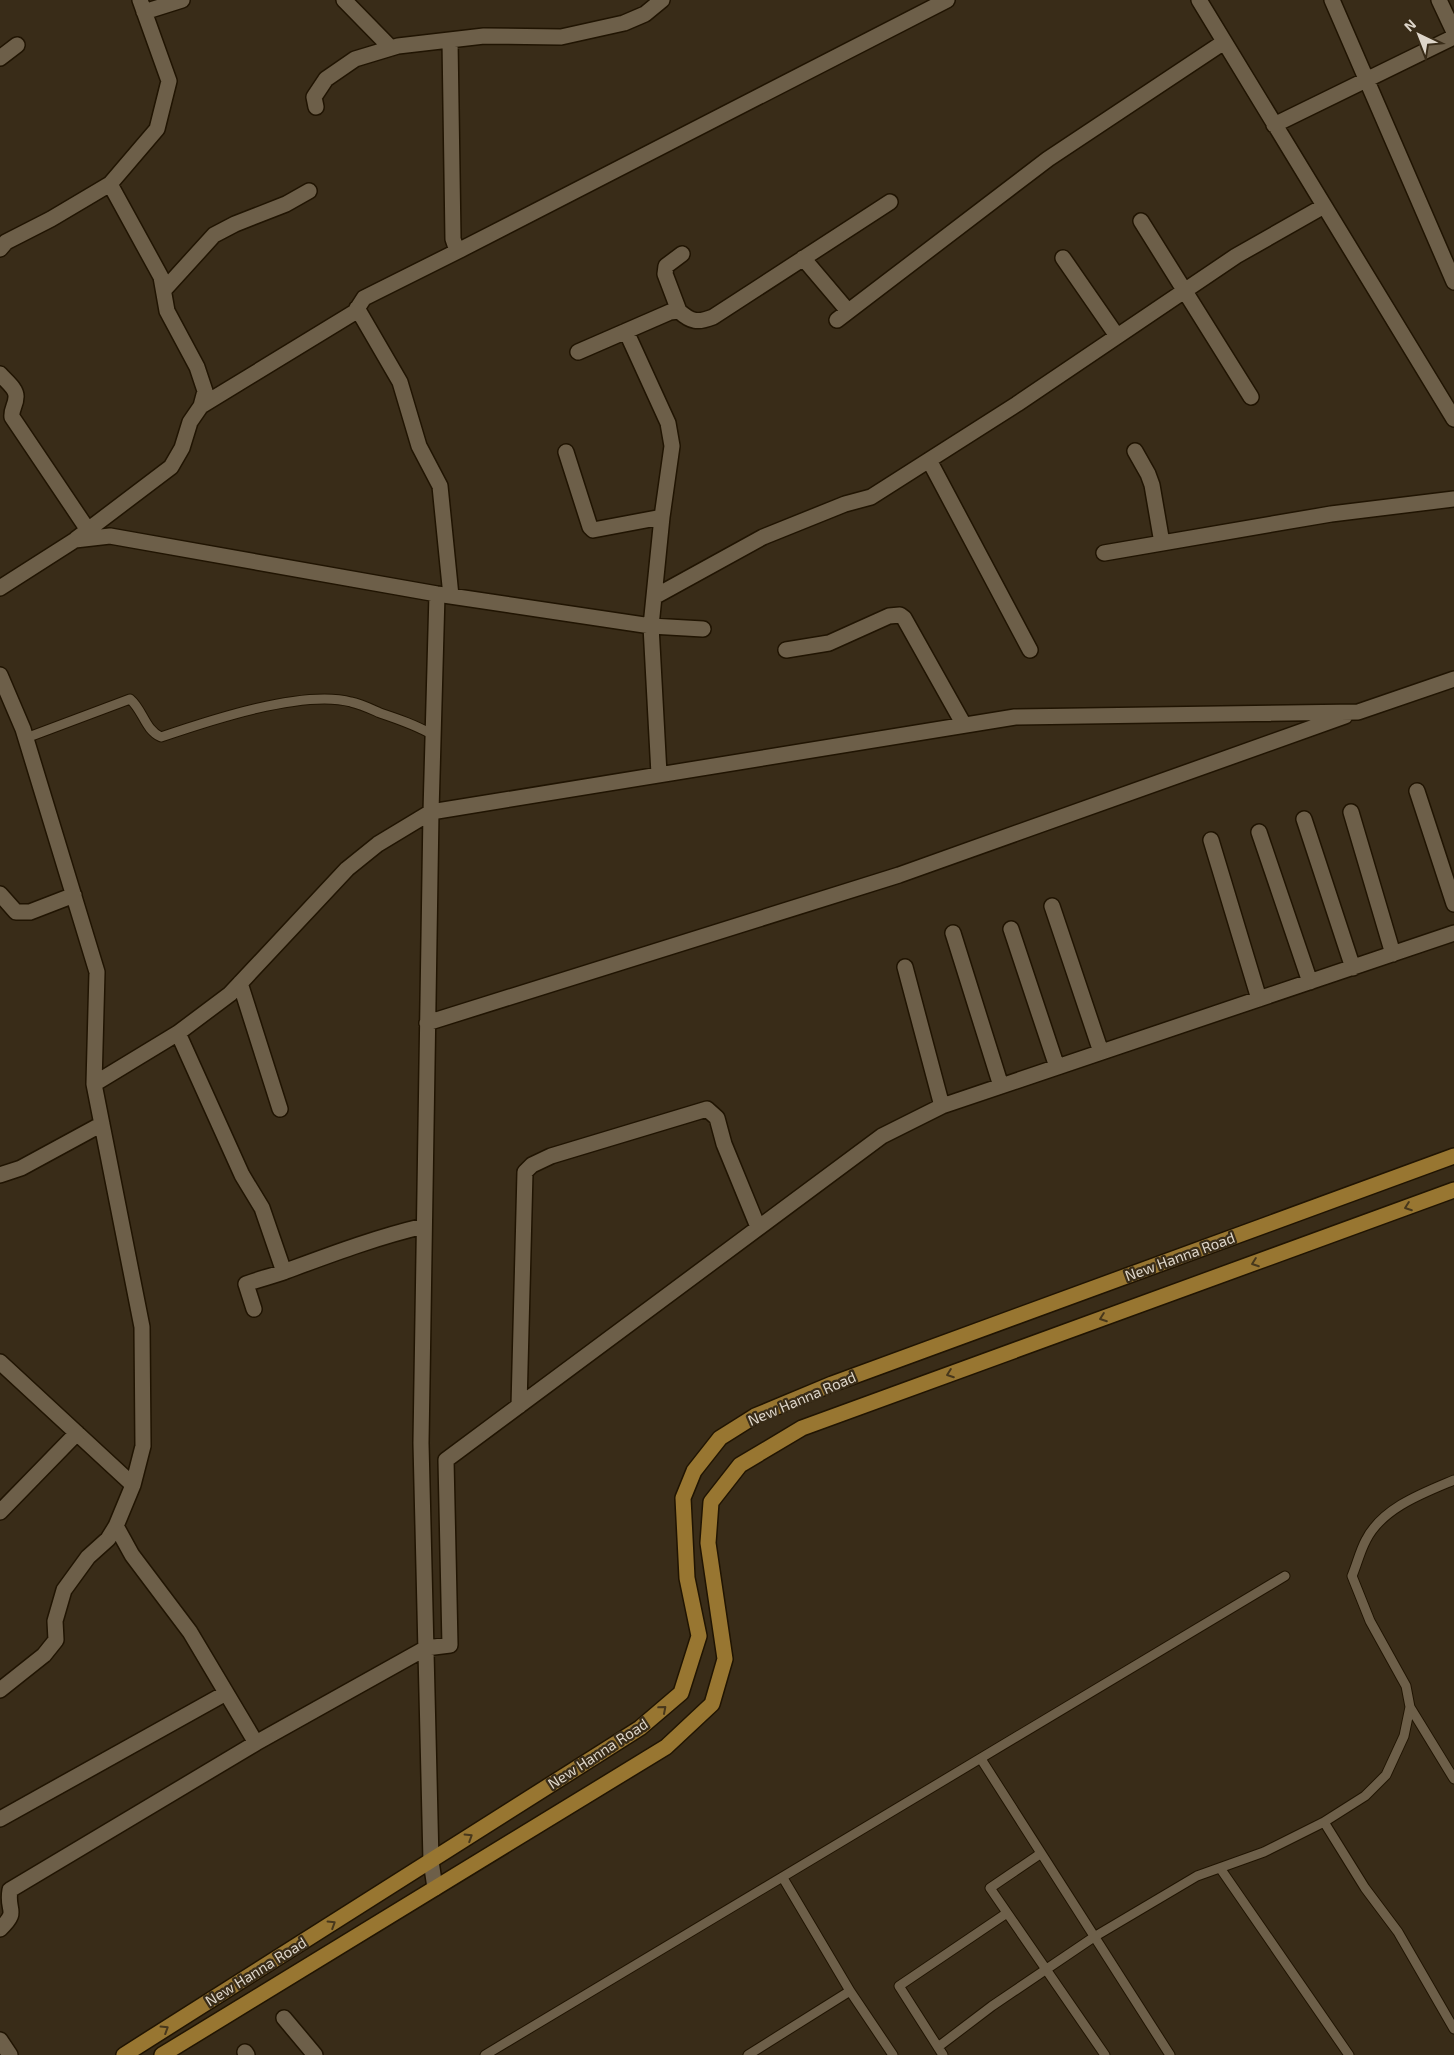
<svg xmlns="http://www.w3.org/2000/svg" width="1454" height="2055" viewBox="0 0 1454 2055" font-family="'Exo 2',sans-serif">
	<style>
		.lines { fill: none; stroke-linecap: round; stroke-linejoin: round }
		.service-casing { stroke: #201402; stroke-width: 11 }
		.minor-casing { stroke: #201402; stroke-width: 18 }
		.tertiary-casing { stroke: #201402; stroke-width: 18 }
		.primary-casing { stroke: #201402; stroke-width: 18 }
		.service { stroke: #6d5f49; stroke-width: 9 }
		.minor { stroke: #6d5f49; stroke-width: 15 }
		.tertiary { stroke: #6d5f49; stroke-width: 15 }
		.primary { stroke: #987631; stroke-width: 15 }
		.oneway { stroke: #47371c }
		.labels { text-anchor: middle; stroke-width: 4.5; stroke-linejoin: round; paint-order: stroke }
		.street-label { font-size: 15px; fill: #ded6ca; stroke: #392c18 }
	</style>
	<rect width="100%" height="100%" fill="#392c18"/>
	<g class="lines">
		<defs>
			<path id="service" d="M26,738l104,-39c13,11 15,31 31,38 47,-16 142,-48 190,-35 10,2 20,7 29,11 18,6 36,12 53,22
				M1410,1707l44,72
				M981,1759l189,296
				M1324,1822l41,66 33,44 56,97
				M1040,1854l-50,34 115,167
				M1220,1868l129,187
				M783,1878l67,113 43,64
				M938,2047l54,-41 102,-69 103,-61 67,-24 60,-30 41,-26 21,-21 18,-39 6,-29 -4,-21 -36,-65 -18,-45c5,-12 8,-25 14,-36 16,-32 57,-47 88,-60
				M485,2055l800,-479
				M748,2055l102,-64
				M943,2055l-44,-69 108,-73"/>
			<path id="minor" d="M344,0l47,48
				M1199,0l255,419
				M1332,0l122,282
				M1439,0l15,32
				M144,12l38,-12
				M450,40l3,199 2,6 5,5 487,-250
				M0,58l17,-13
				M316,107l-2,-10 12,-18 29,-20 43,-13 86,-10 77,1 63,-14 21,-9 17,-14
				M1274,125l180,-88
				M1141,221l110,176
				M0,249l6,-7 45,-23 59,-35 47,-55 12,-48 -29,-81
				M803,258l45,53
				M1063,258l54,78
				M164,290l50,-55 21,-11 51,-20 23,-13
				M357,308l43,74 19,64 21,40 11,110
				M679,311l-14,-37 1,-8 16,-12
				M837,320l211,-161 176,-117
				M626,331l42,92 4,23 -10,71 -11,109 8,148
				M578,352l92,-40 9,-1c12,11 19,12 34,6l177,-115
				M0,374c5,6 17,15 16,23 0,8 -5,12 -4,20l76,113
				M201,406l154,-94 9,-14 96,-48
				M1135,451l13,23 4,11 10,58
				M566,452l24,75 3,3 69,-13
				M929,460l101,190
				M76,539l95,-72 11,-19 8,-26 11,-16 4,-15 -8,-24 -30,-56 -6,-34 -51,-93
				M1104,553l227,-39 123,-15
				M0,588l75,-48 35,-4 327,58 214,32 52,3
				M654,597l109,-60 82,-33 26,-7 146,-93 219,-148 88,-50
				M786,650l43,-7 60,-27 11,-1 4,3 60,107
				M0,675l23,54 74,243 -3,112 48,243 1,119 -10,39 -17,41 -8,13 -20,18 -24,33 -9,31 1,19 -12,15 -44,35
				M1417,791l37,113
				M1351,812l42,142
				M1304,819l49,149
				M1259,832l51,150
				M1211,840l48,159
				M0,894l16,18h14l44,-17
				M1052,906l49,146
				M1011,929l46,138
				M953,933l48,153
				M905,967l37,139
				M240,983l40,126
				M427,1023l472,-148 446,-159
				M178,1033l64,142 20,33 22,64
				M94,1084l84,-51 52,-39 117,-125 31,-25 53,-32 6,-218
				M0,1175l21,-7 81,-44
				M254,1309l-8,-25c13,-5 27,-8 40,-13 46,-17 91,-34 138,-45
				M0,1362l133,123
				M519,1406l6,-234 7,-7 19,-9 156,-47 10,9 7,26 34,83
				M0,1512l77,-79
				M116,1526l16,29 58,77 66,111
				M0,1819l226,-126
				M435,1888l-4,-27 -10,-418 10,-631 584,-95 343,-5 96,-33
				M0,1929c20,-19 6,-17 10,-39l246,-147 170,-95 24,-3 -4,-185 436,-324 60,-30 512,-173
				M284,2018l31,37
				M245,2052l2,3"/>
			<path id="tertiary" d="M0,2040l10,15"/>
			<path id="primary" d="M124,2055l516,-327 41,-35 18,-57 -12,-58 -4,-80 11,-27 26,-33 35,-22 77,-32 622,-228
				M162,2055l504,-308 46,-43 13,-45 -17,-116 3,-41 29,-37 62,-37 652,-238"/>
		</defs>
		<use href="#service" class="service-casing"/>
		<use href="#minor" class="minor-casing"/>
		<use href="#tertiary" class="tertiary-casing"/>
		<use href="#primary" class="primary-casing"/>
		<use href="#service" class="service"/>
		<use href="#minor" class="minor"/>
		<use href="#tertiary" class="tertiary"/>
		<use href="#primary" class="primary"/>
	</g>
	<defs><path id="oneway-chevron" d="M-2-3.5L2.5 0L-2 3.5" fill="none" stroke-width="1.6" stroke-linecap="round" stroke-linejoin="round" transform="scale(1.25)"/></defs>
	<g class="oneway">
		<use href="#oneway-chevron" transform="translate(1408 1207) rotate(160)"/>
		<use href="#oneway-chevron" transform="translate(1255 1263) rotate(160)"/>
		<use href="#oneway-chevron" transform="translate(1103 1318) rotate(160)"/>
		<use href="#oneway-chevron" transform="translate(950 1374) rotate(160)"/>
		<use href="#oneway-chevron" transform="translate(663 1709) rotate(-41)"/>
		<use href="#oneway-chevron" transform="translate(469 1837) rotate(-32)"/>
		<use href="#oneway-chevron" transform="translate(332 1924) rotate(-32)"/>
		<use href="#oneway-chevron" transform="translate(165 2029) rotate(-32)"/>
	</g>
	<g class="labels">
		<g class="street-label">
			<text transform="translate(1180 1257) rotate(-20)" y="5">New Hanna Road</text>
			<text transform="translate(802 1399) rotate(-23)" y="5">New Hanna Road</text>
			<text transform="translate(598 1754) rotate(-33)" y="5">New Hanna Road</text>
			<text transform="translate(256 1972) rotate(-32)" y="5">New Hanna Road</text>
		</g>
	</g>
	<g transform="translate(1419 35) rotate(317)" stroke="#392c18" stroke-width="4" paint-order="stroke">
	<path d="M0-4L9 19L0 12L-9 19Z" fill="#ded6ca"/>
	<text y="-8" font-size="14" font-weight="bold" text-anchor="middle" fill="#ded6ca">N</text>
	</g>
</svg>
